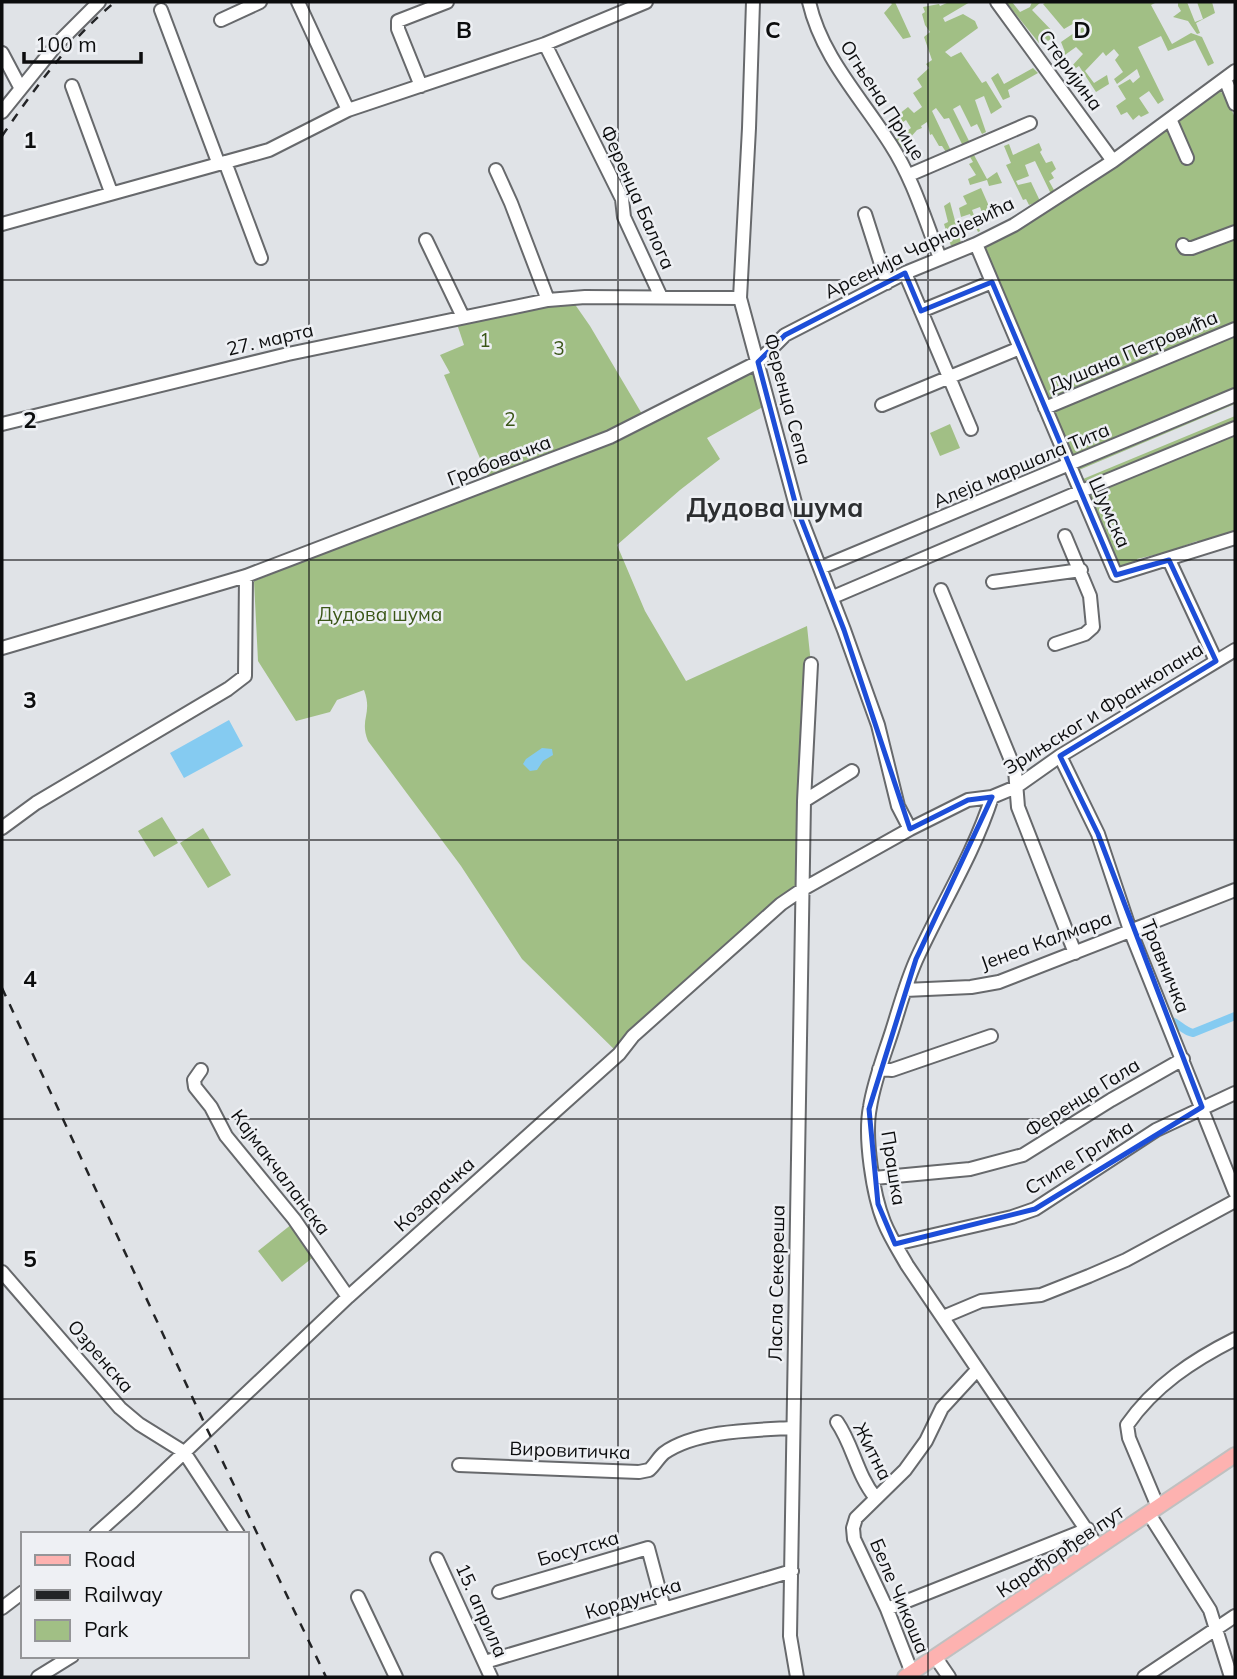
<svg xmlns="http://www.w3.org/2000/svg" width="1237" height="1679" viewBox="0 0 1237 1679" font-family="Mulish,sans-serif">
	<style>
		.green { fill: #a1bf85 }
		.water { fill: #85cbf1 }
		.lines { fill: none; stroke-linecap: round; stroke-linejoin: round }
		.canal { stroke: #85cbf1; stroke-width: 8 }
		.minor-casing { stroke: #67696c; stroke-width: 16 }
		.major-casing { stroke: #c0c0c0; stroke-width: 18 }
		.minor { stroke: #fff; stroke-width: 12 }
		.major { stroke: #fdb2b0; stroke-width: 14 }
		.rail { stroke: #232426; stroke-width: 2.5; stroke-dasharray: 9 9; stroke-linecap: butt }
		.marked { fill: none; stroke: #1d4ed8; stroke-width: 5; stroke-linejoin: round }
		.grid { fill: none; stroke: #0c0d0e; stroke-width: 2; stroke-opacity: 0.55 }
		.labels { text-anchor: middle; stroke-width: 5; stroke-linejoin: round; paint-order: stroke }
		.street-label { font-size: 19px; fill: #0c0d0e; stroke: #eef0f4 }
		.park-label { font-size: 19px; fill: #3a5617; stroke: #eef0f4 }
		.district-label { font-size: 26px; font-weight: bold; fill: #2c2e30; stroke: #eef0f4 }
		.grid-label { font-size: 23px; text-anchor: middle; font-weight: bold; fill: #0c0d0e; stroke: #eef0f4; stroke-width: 5; stroke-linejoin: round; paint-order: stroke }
	</style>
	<rect width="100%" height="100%" fill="#e0e3e7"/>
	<path class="green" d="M890,2h5l16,35 -8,2 -19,-26 8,-9z
		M949,2h21l-27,16 2,4 18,-8 12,7 3,7 -33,24 6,5 10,-5 21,31 4,-2 16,26 -11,7 -7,-18 -9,4 11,32 -4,2 -5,-10 -6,3 -11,-22 -7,4 17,34 -6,5 -15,-30 -5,1 -8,-11 -4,3 20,42 -4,2 -6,-9h-3l-7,-12 -2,1 -3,-13 -6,4 1,2 -5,2 -16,18 -6,-8 16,-12 -5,-8 -7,5 -5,-7 14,-11 6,6 8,-6 -9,-14 9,-6 -5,-8 12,-11 -3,-4 6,-4 -8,-23 6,-5 -5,-7 -3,-11 3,-2 -2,-5 16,-3 1,2z
		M1006,2h6l8,10 10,-5 2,-5h9l-9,8 24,25 -8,6 -3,-3 -6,5z
		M1047,2h110l-6,3 21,39 19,-11 11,4 12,26 -6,3 -13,-26 -27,11 -7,-15 -23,11 26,53 -6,4 -9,-13 -10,7 10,15 -8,4 -2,-2 -6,5 -6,-8 -6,3 -5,-9 10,-7 -8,-13 12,-7 3,4 7,-6 -3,-8 -20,15 -3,-5 9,-7 -8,-12 4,-5 -5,-6 -8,7 -3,-4 -18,19 9,12 13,-8 2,9 -13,8 -17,-26 -6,4 -2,-3 12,-13 -7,-7 -21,15 10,-10 -4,-10 26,-18 -4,-6 -19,11 -21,-25z
		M1178,2h9l8,20 8,-3 -6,-17h15l3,11 -19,10 4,10 -3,1 -9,-13 -15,-4 8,-6 -3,-5z
		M1033,68l5,5 -30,17 2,7 -7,3 -12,-22 7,-5 6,11z
		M1217,89l9,7 9,22v271l-164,73 -92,-217z
		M1039,143l3,7 -2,2 6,11 6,-2 4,8 -5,4 3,5 -5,3 5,9 -3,4 -16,-33 -10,4 4,11 -13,5 2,4 13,-3 9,19 -11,4 -3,-6 -3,1 -17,-35 5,-2 -7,-17 5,-2 4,11z
		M974,155l13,24 10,-7 5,11 -13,3 -2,-6 -17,5 -2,-6 8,-4 -7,-11 4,-2 -3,-5z
		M981,188l14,32 -4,1 -2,-5 -5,2 -4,-11 -8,3 8,21 -2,1 -8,-18 -9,3 -2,-9 8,-4 -4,-8z
		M950,202l11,41 -10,3 -7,-22 4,-2 -4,-16z
		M574,303l16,23 52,88 -37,19 -116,46 -45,-104 6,-2 -10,-18 24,-10 -7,-21 87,-18z
		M756,367l14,36 -63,35 13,21 -40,31 -63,55 28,66 41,70 121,-55 4,38 -8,225 -184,165 -97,-95 -61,-93 -93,-125c-9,-22 5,-27 -4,-51l-27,10 -7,12 -34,9 -38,-60 -4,-80 218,-86z
		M1235,397v7l-156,66 -2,-6z
		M1235,416v9l-149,61 -3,-7z
		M950,424l10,24 -20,8 -10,-23z
		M1235,435v100l-34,12 -4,-6 -30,11 -30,7 -1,7 -19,6 -35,-79 9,1z
		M162,817l16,26 -24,14 -16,-26z
		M203,828l28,47 -23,13 -28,-45z
		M292,1224l24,31 -34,27 -24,-31z"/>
	<path class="water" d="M229,720l14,26 -59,32 -14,-25z
		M542,748l10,1 1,6 -10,6 -6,9 -7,1 -7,-7 3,-5z"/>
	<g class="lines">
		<path class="canal" d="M1166,1019c12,2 16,12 27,14l42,-17"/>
		<defs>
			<path id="minor" d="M298,2l50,108
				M753,2l-4,126 -9,170 56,208 48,124 34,95 20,81 12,23
				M809,2c13,56 52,95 82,143 22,34 34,75 49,113
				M997,2l116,159
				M161,10l57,152
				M221,20l39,-18
				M545,44l77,155 2,18 37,80
				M2,53l18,34
				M1225,79l10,25
				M72,86l39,106
				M421,86l-23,-57v-8l49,-19
				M2,112l55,-68 42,-42
				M1170,119l17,39
				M225,162l36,96
				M496,170l15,33 37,97
				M909,175l121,-52
				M865,214l22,69
				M2,224l267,-74 79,-40 197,-66 101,-42
				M426,240l37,77
				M976,244l140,331 119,-37
				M1183,245l2,3h7l43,-16
				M905,273l66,156
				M921,311l71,-29
				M882,405l138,-57
				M1045,408l190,-79
				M2,424l286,-70 260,-54 37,-3 155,1
				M1169,560l47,101
				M820,568l415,-173
				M993,582l88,-12
				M941,590l74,180 3,37 57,146
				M833,597l246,-105 156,-64
				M1055,644l30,-10 8,-7 -3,-31 -25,-60
				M2,648l244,-72 364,-139 148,-75 27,-27 120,-62 71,-29 38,-19 99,-64 122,-90
				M1060,756l38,78 32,96 105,262
				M992,797c-18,56 -49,105 -74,159 -11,23 -18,50 -26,75 -8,25 -18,50 -22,76 -6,30 3,88 14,115 6,15 15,29 23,43l191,282
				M804,801l48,-30
				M2,828l34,-25 192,-114 17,-13 1,-100
				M905,990l66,-3 28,-5 236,-92
				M879,1069l13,1 99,-34
				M201,1070l-7,10 1,7 16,20 15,29 68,83 54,78
				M874,1178l96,-9 53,-14 88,-55 72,-41
				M895,1244l117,-27 23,-8 121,-79 79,-37
				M2,1272l118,136 19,16 45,28 54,82
				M943,1317l38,-16 60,-6 48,-19 37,-16 109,-59
				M837,1422c16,23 20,53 38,75
				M459,1465l180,7 10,-2c6,-5 9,-12 15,-17 32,-23 91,-23 129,-25
				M1158,1507l-29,-69 -2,-13c27,-39 66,-65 108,-86
				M1149,1514l61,96 21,67
				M96,1534l37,-33 215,-204 271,-243 14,-18 148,-132 22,-15 107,-60 58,-29 24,-3 24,-10 44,-31 175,-106
				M437,1559l54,118
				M499,1592l149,-44 16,60
				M358,1597l38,80
				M2,1608l21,-16
				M887,1609l201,-80
				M936,1658l13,19
				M485,1662l307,-91
				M912,1673l-25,-64 -33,-70 -1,-11 3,-10 49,-48 21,-29 16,-33 35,-38
				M38,1677l34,-21
				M797,1677l-7,-41 14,-835 7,-137
				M1144,1677l91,-61"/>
			<path id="major" d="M905,1677l330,-222"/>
		</defs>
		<use href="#minor" class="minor-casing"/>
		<use href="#major" class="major-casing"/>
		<use href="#minor" class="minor"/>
		<use href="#major" class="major"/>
		<path class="rail" d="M2,136c33,-48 68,-97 113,-134
			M2,988l206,443 118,246"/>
	</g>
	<path class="marked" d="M905,273l16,38 71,-29 124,293 53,-15 47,101 -156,95 38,78 104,273 -167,102 -140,35 -17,-40 -9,-95 47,-150 76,-162 -24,3 -58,29 -66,-199 -48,-124 -38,-144 27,-27z"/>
	<path class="grid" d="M309,2v1675M618,2v1675M928,2v1675M2,280h1233M2,560h1233M2,840h1233M2,1119h1233M2,1399h1233"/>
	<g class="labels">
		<g class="street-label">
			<text transform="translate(1071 70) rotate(54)" y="7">Стеријина</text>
			<text transform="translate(883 100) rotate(57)" y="7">Огњена Прице</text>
			<text transform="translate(638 197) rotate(66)" y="7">Ференца Балога</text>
			<text transform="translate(919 247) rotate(-26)" y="7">Арсенија Чарнојевића</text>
			<text transform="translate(270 339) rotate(-13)" y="7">27. марта</text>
			<text transform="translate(1133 351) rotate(-23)" y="7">Душана Петровића</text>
			<text transform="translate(788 399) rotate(75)" y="7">Ференца Сепа</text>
			<text transform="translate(499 460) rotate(-21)" y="7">Грабовачка</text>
			<text transform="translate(1021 465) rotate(-23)" y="7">Алеја маршала Тита</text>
			<text transform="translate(1110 512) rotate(66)" y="7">Шумска</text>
			<text transform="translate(1103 708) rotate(-32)" y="7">Зрињског и Франкопана</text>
			<text transform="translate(1046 940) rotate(-20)" y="7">Јенеа Калмара</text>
			<text transform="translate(1166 966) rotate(68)" y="7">Травничка</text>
			<text transform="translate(1082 1097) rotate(-32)" y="7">Ференца Гала</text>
			<text transform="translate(1079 1157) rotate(-32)" y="7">Стипе Гргића</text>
			<text transform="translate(894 1168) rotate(81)" y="7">Прашка</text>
			<text transform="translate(281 1172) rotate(53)" y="7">Кајмакчаланска</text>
			<text transform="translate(434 1194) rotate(-42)" y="7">Козарачка</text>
			<text transform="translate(776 1283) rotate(-89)" y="7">Ласла Секереша</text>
			<text transform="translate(101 1356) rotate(49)" y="7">Озренска</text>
			<text transform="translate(570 1450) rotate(2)" y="7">Вировитичка</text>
			<text transform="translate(873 1451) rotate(63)" y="7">Житна</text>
			<text transform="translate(578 1548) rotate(-16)" y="7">Босутска</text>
			<text transform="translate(1060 1551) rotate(-34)" y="7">Карађорђев пут</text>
			<text transform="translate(900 1596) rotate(67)" y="7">Беле Чикоша</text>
			<text transform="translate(633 1598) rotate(-17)" y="7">Кордунска</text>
			<text transform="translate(482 1610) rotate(66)" y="7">15. априла</text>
		</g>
		<g class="park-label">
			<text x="485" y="347">1</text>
			<text x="559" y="355">3</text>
			<text x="510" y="426">2</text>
			<text x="380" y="621">Дудова шума</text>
		</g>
		<g class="district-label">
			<text x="775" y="517">Дудова шума</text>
		</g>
	</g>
	<g class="grid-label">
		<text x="464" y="38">B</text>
		<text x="773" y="38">C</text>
		<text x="1082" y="38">D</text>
		<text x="30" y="148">1</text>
		<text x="30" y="428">2</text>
		<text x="30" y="708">3</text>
		<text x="30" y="987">4</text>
		<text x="30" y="1267">5</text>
	</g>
	<rect width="1237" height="1679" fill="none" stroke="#0c0d0e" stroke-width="7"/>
	<rect x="21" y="1532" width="228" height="126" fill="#eef0f4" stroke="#949598" stroke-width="2"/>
	<rect x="35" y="1555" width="35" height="10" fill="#fdb2b0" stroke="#949598" stroke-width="2"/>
	<text x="84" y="1567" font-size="21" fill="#0c0d0e">Road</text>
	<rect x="35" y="1590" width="35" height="10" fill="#232426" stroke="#949598" stroke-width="2"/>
	<text x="84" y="1602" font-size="21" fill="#0c0d0e">Railway</text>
	<rect x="35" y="1620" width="35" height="21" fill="#a1bf85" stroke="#949598" stroke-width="2"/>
	<text x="84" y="1637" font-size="21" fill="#0c0d0e">Park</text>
	<path d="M24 52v10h117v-10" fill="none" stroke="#0c0d0e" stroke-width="3.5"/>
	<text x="35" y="52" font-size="21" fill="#0c0d0e" stroke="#eef0f4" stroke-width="5" paint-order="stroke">100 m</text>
</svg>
